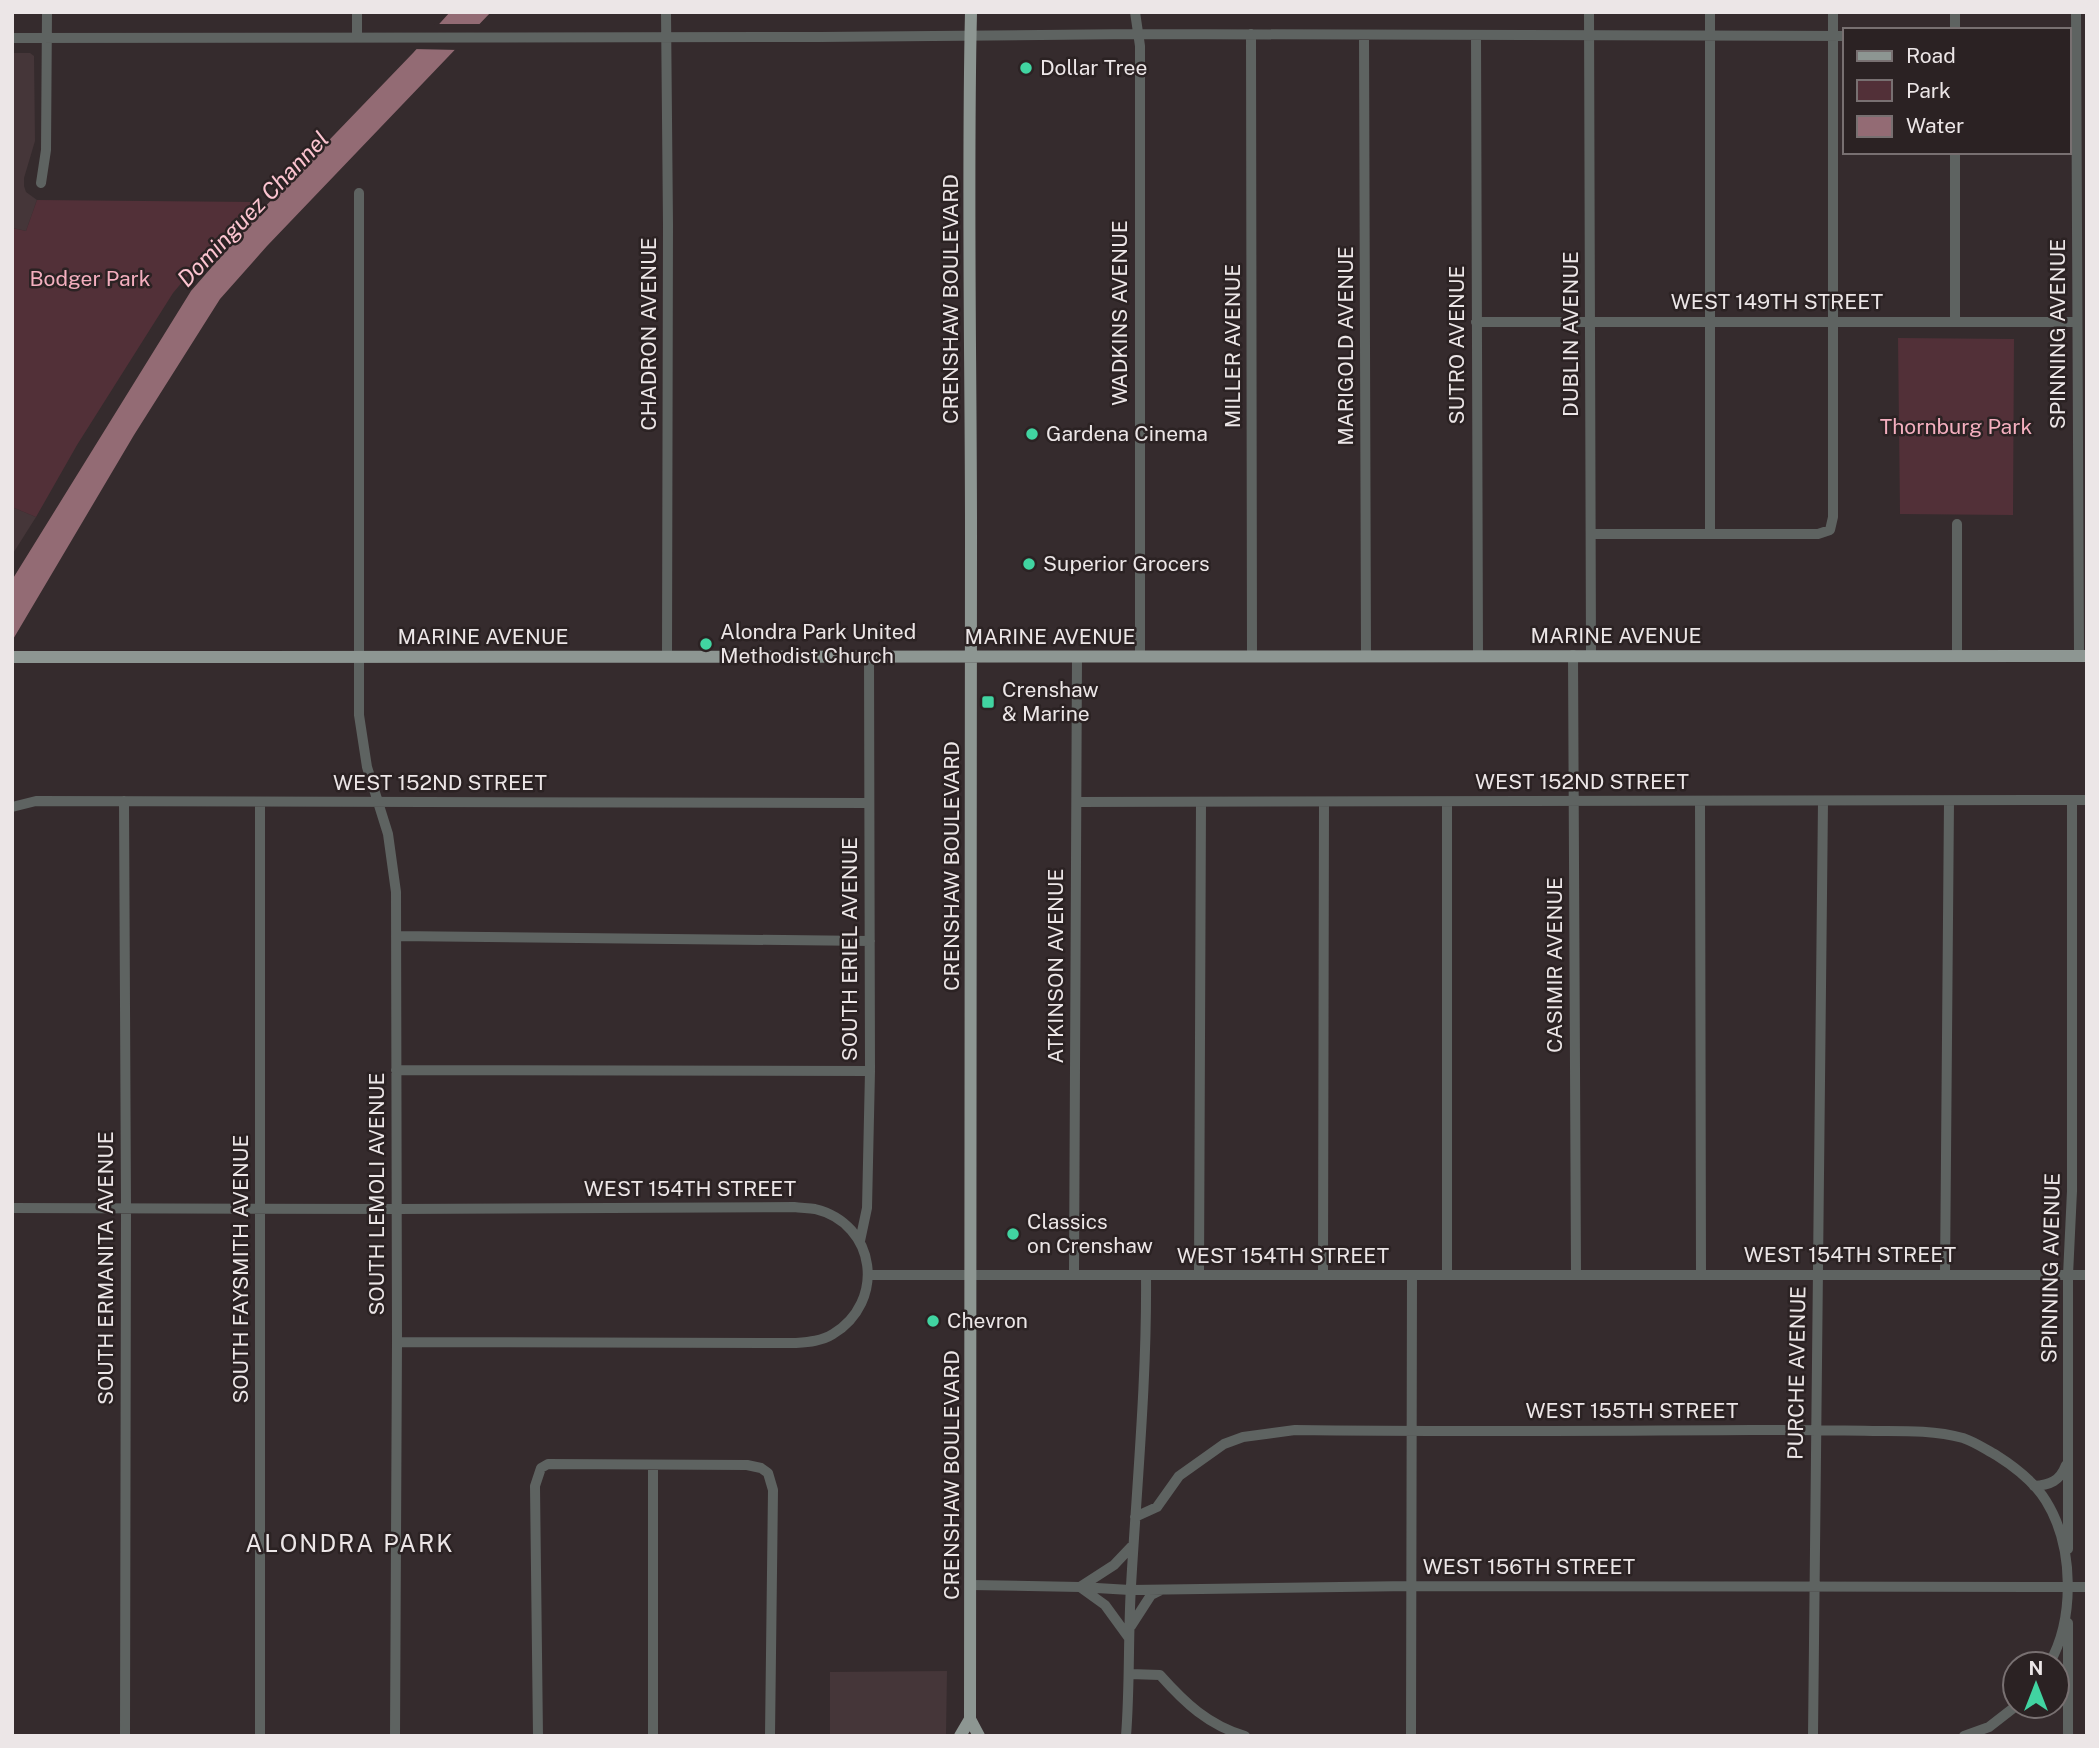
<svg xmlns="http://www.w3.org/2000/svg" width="2099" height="1748" viewBox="0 0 2099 1748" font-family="'Public Sans',sans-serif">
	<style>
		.built { fill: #453639 }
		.green { fill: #523038 }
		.water { fill: #936b74 }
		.pier { fill: #352b2d }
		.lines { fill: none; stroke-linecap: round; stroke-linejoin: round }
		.minor { stroke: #5e6361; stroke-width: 10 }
		.major { stroke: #8d9692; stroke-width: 12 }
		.poi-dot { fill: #41d4a1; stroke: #2b2223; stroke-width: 2.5 }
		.labels { text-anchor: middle; stroke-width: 5; stroke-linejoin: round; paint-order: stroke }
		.poi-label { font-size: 21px; fill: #ece6e7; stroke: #2b2223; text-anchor: start }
		.park-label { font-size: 21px; fill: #f4afbf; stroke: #2b2223 }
		.street-label { font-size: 21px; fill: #ece6e7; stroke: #2b2223 }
		.water-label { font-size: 23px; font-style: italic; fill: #fcc4d0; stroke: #2b2223 }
		.quarter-label { font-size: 24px; letter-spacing: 2px; fill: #ece6e7; stroke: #2b2223 }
	</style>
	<rect width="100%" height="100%" fill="#352b2d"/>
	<path class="built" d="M12,53h18l4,3 1,85 -11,37v8l2,6 11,8 -11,31 -14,-3z
		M12,507l24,10 -24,38z
		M947,1671l-1,65h-116v-64z"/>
	<path class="green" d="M37,200l217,2 -50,54 -31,37 -96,152 -41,72 -24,-10v-279l14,3z
		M1898,338l116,1 -1,176 -113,-1z"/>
	<path class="water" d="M450,12h41l-224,234 -47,53 -86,136 -122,206v-61l179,-289 66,-76 156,-162z"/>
	<path class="pier" d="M435,24h49l-25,26 -46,-1z"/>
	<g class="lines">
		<path class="minor" d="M666,12l2,213 -1,432
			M1135,12l5,34v611
			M1589,12l2,643
			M1710,12v521
			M2076,12l3,643
			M1955,30v-18
			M1251,34l1,623
			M1364,35l2,620
			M1476,35l2,620
			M357,37v-25
			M12,38l808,-1 318,-3 707,2
			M1955,152v170
			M41,183l5,-33 1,-138
			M359,193v522l8,52 21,67 8,58 1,450 -2,394
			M1476,322h601
			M1957,524v131
			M1591,534h227l12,-4 3,-13v-505
			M1573,655l3,620
			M124,801l2,407 -1,528
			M1700,801l1,474
			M1077,802l1010,-2
			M12,807l24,-6 833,2
			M396,936l474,5
			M396,1070l474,1
			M12,1208l385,1 397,-2c7,1 14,1 21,2 62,15 71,93 18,125 -11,7 -24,8 -37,9l-399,-1
			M860,1241l7,-33 3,-137 -1,-414
			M869,1275h1218
			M1074,1275l3,-618
			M1199,1275l2,-473
			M1323,1275l1,-473
			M1447,1275v-473
			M1945,1275l4,-474
			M2034,1486c16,-1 26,-5 32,-21
			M1135,1517l22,-10 22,-31 45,-32 19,-7 52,-7c152,2 304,1 456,0 41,0 82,0 122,1 30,0 61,-1 90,7 12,4 22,11 33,17 19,12 38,26 50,46 28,45 29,118 3,163
			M2068,1549v-274l4,-84v-391
			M971,1585l109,2 50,3 281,-4 676,1
			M1131,1626l20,-31 10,-5
			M1129,1638l-24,-33 -25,-18 34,-22 19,-20
			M1130,1674l30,1c25,28 48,50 85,61
			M260,1736v-934
			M538,1736l-3,-250 6,-18 7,-4 199,1 14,3 7,5 5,17 -3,246
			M653,1736v-271
			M1126,1736c4,-50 2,-100 5,-150 6,-104 16,-207 15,-311
			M1411,1736l1,-461
			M1813,1736l10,-935
			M1964,1736l25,-9 27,-21
			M2068,1736v-113"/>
		<path class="major" d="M971,12c-4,175 0,349 0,523 1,395 2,790 -1,1184l9,17
			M12,657l2075,-1
			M960,1736l10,-17"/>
	</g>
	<g class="poi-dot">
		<circle cx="1026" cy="68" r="7"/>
		<circle cx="1032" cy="434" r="7"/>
		<circle cx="1029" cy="564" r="7"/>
		<circle cx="706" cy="644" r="7"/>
		<rect x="981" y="695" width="14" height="14" rx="3.5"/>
		<circle cx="1013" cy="1234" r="7"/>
		<circle cx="933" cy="1321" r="7"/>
	</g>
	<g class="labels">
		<g class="poi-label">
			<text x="1040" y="75">Dollar Tree</text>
			<text x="1046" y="441">Gardena Cinema</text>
			<text x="1043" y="571">Superior Grocers</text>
			<text x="720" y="639">Alondra Park United<tspan x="720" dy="24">Methodist Church</tspan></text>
			<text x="1002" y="697">Crenshaw<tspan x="1002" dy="24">&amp; Marine</tspan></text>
			<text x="1027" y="1229">Classics<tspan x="1027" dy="24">on Crenshaw</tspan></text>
			<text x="947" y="1328">Chevron</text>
		</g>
		<g class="park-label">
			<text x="90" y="286">Bodger Park</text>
			<text x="1956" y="434">Thornburg Park</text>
		</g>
		<g class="street-label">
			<text transform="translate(951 299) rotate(-90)" y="7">CRENSHAW BOULEVARD</text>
			<text x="1777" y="309">WEST 149TH STREET</text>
			<text transform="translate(1120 313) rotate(-90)" y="7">WADKINS AVENUE</text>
			<text transform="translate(649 334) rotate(-90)" y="7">CHADRON AVENUE</text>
			<text transform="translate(1571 334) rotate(-90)" y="7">DUBLIN AVENUE</text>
			<text transform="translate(2058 334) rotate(-90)" y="7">SPINNING AVENUE</text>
			<text transform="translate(1457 345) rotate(-90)" y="7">SUTRO AVENUE</text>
			<text transform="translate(1233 346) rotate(-90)" y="7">MILLER AVENUE</text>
			<text transform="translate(1346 346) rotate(-90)" y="7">MARIGOLD AVENUE</text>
			<text x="1616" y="643">MARINE AVENUE</text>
			<text x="483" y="644">MARINE AVENUE</text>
			<text x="1050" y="644">MARINE AVENUE</text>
			<text x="1582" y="789">WEST 152ND STREET</text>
			<text x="440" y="790">WEST 152ND STREET</text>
			<text transform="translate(952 866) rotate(-90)" y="7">CRENSHAW BOULEVARD</text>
			<text transform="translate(850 949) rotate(-90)" y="7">SOUTH ERIEL AVENUE</text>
			<text transform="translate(1555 965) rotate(-90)" y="7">CASIMIR AVENUE</text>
			<text transform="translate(1056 966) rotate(-90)" y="7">ATKINSON AVENUE</text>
			<text x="690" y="1196">WEST 154TH STREET</text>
			<text transform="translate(377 1194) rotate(-90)" y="7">SOUTH LEMOLI AVENUE</text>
			<text x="1850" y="1262">WEST 154TH STREET</text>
			<text x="1283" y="1263">WEST 154TH STREET</text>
			<text transform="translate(106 1268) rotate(-90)" y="7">SOUTH ERMANITA AVENUE</text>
			<text transform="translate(2051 1268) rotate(-89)" y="7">SPINNING AVENUE</text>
			<text transform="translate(241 1269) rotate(-90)" y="7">SOUTH FAYSMITH AVENUE</text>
			<text transform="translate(1797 1373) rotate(-89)" y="7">PURCHE AVENUE</text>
			<text x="1632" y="1418">WEST 155TH STREET</text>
			<text transform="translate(952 1475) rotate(-90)" y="7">CRENSHAW BOULEVARD</text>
			<text x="1529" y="1574">WEST 156TH STREET</text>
		</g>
		<g class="water-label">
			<text transform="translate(253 209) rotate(-46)" y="8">Dominguez Channel</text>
		</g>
		<g class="quarter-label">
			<text x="350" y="1552">ALONDRA PARK</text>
		</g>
	</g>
	<rect width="2099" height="1748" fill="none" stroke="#ece6e7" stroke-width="28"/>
	<rect x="1843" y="28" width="228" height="126" fill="#2b2223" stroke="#787071" stroke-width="2"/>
	<rect x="1857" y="51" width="35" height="10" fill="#8d9692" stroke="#787071" stroke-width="2"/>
	<text x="1906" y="63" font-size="21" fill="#ece6e7">Road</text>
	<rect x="1857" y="80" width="35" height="21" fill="#523038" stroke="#787071" stroke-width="2"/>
	<text x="1906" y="98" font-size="21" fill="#ece6e7">Park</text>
	<rect x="1857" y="116" width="35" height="21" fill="#936b74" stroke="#787071" stroke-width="2"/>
	<text x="1906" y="133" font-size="21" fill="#ece6e7">Water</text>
	<g transform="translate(2036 1685)"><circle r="33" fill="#2b2223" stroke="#787071" stroke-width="2"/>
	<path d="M0-5L12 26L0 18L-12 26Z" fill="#41d4a1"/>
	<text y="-10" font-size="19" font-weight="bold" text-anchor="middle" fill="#ece6e7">N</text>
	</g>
</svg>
